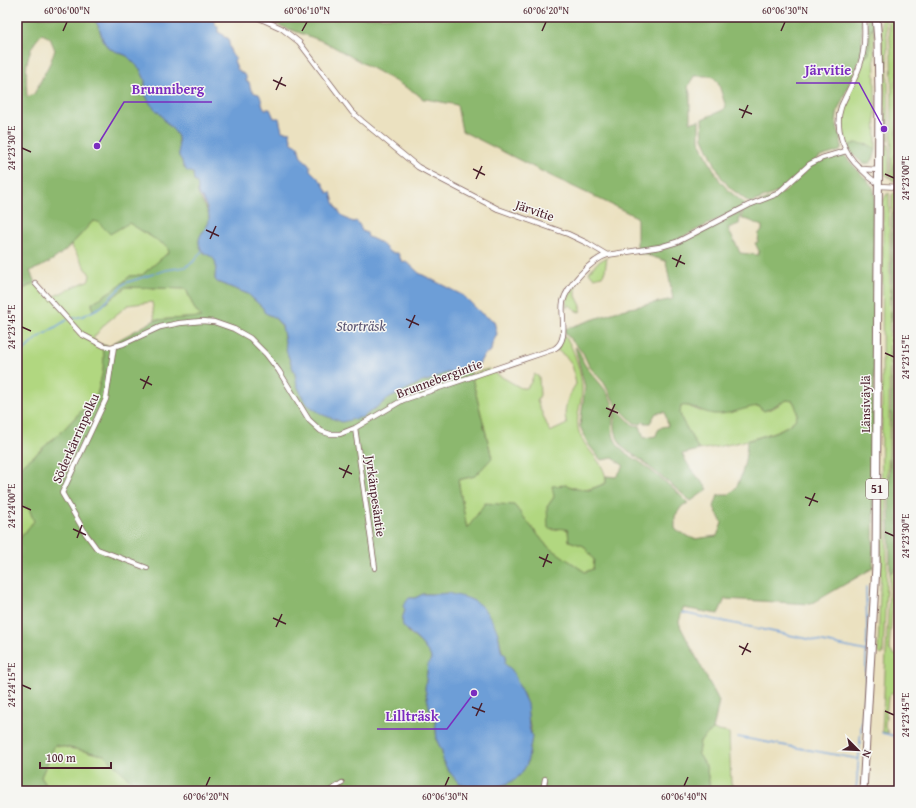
<svg xmlns="http://www.w3.org/2000/svg" width="916" height="808" viewBox="0 0 916 808" font-family="'Gentium Book Plus',serif">
	<style>
		.green { fill: #b1d780; stroke: #7e7b56 }
		.forest { fill: #8cb86e; stroke: #6b6c4c; fill-rule: evenodd }
		.water { fill: #6d9ed7; stroke: #5c5e81 }
		.lines { fill: none; stroke-linecap: round; stroke-linejoin: round }
		.stream { stroke: #6d9ed7; stroke-width: 1.5 }
		.street-casing { stroke: #82635f; stroke-width: 6 }
		.primary-casing { stroke: #82635f; stroke-width: 9 }
		.street { stroke: #fff; stroke-width: 4.5 }
		.primary { stroke: #fff; stroke-width: 7 }
		.ticks { fill: none; stroke: #4a1f2b; stroke-width: 1.5 }
		.labels { text-anchor: middle; stroke-width: 3; stroke-linejoin: round; paint-order: stroke }
		.shield { fill: #f6f6f2; stroke: #7e6067; stroke-width: 1 }
		.shield-label { font-size: 12px; font-weight: bold; fill: #4a1f2b }
		.street-label { font-size: 13px; fill: #4a1f2b; stroke: #f6f6f2 }
		.water-label { font-size: 14px; font-style: italic; fill: #585270; stroke: #f6f6f2 }
		.leader { fill: none; stroke: #7b2cbf; stroke-width: 1.5 }
		.callout-dot { fill: #7b2cbf; stroke: #f6f6f2; stroke-width: 1.5 }
		.callout-label { font-size: 14px; text-anchor: middle; font-weight: bold; fill: #7b2cbf; stroke: #f6f6f2; stroke-width: 3; stroke-linejoin: round; paint-order: stroke }
		.neatline { fill: none; stroke: #4a1f2b; stroke-width: 1.5 }
		.ticks-label { font-size: 10px; text-anchor: middle; fill: #4a1f2b }
	</style>
	<rect width="100%" height="100%" fill="#f6f6f2"/>
	<filter id="ink" filterUnits="userSpaceOnUse"><feTurbulence type="fractalNoise" baseFrequency=".025" numOctaves="2"/><feDisplacementMap in="SourceGraphic" scale="8" xChannelSelector="R" yChannelSelector="G"/><feConvolveMatrix kernelMatrix="1 2 1 2 8 2 1 2 1" color-interpolation-filters="sRGB"/></filter>
	<filter id="wash" filterUnits="userSpaceOnUse"><feTurbulence type="fractalNoise" baseFrequency=".012" numOctaves="4" result="noise"/><feDisplacementMap in="SourceGraphic" scale="16" xChannelSelector="R" yChannelSelector="G"/><feGaussianBlur stdDeviation="0.9" result="paint"/><feColorMatrix in="noise" values="0 0 0 0 0 0 0 0 0 0 0 0 0 0 0 0 0 1.4 0 .05"/><feComposite in="paint" operator="in"/></filter>
	<g filter="url(#wash)">
		<rect width="100%" height="100%" fill="#ebe1c0"/>
		<path class="green" d="M881,17h4l2,21 2,88v14l-1,1 -2,-1z
			M893,17h6v62l-3,2v6l3,1v32l-3,2 1,5v20l2,2v4h-2c-1,10 -4,20 -1,29l-5,-3c0,-53 3,-108 -3,-161z
			M874,28l2,121 -25,-5 -3,3c-3,-10 -7,-21 -6,-32 1,-14 16,-42 22,-57l5,-5 2,-24z
			M885,144l4,1v33l-6,-5v-3z
			M895,192l4,1v15l-7,8v-21z
			M889,193l1,55 -1,205 -2,29v84l-4,88 -2,1 -3,-3v-2l3,-88 2,-360 3,-7z
			M93,221l36,2 34,21 4,2 2,6 -27,23 -12,1 -10,9 -28,18 1,8 8,-4 25,-20 60,2 8,19 8,9 -47,3 -3,-18 -24,3 -22,18 -13,15 7,6 4,11 -1,16 -6,24 -33,34 -29,26 -15,12 -3,-1v-174l18,-9 15,15 39,-18 1,-5 -19,-30z
			M607,257l-2,14 -3,5 -8,2 -5,-6 8,-9z
			M576,284v12l5,10 -1,6 -4,-1 -6,-6 -4,3 1,-8z
			M564,336c9,7 18,40 18,51 1,14 -6,26 -4,40 3,22 29,34 28,56 -17,7 -22,9 -40,2l-12,12 -7,10 6,23 10,-2 5,2 1,11 15,5 10,14 -1,9 -8,3 -39,-27 -32,-40 -47,24 -9,-49 17,-4 17,-19 -21,-83 17,-5 33,19h6l4,-6 3,-8 5,3 1,18 -3,6 13,31 17,-8c-5,-14 1,-28 9,-40 -4,-20 -2,-22 -19,-34z
			M787,400l6,1c2,4 5,9 4,15 -5,18 -79,31 -98,34l-17,-30 -2,-7 1,-7 4,-1 15,6 58,-5 6,5 9,-3z
			M17,502l12,7 5,12 -17,21z
			M896,569l-7,80 3,4 7,4v37l-7,-1 -4,4 -3,28 1,4 3,4 -7,-1 8,-159z
			M713,730l16,3 2,50 6,8h-21l-6,-4 -4,-21 -8,-13 2,-12z
			M54,745l50,10 32,30v6h-86l-9,-14z"/>
		<path class="forest" d="M17,17h76l6,10 2,8 7,13 19,8 13,13 5,11v14l6,11 10,10 4,6 10,11 3,5 1,19 3,5 1,5 4,5 6,2 1,8 3,2c1,3 1,7 1,10 2,7 11,17 11,25 1,10 -11,14 -10,25 3,14 13,10 16,18 2,4 0,13 0,18l2,3 31,12 15,14 1,4 12,7 6,7 5,27 8,21 2,11 6,13 5,7 55,12 25,-18 33,-17 6,-1 19,-8 24,-3 22,88 -17,18 -17,4 9,49 18,-26 29,2 32,40 39,27 8,-3 1,-9 -10,-14 -15,-5 -1,-11c-7,-3 -13,0 -20,-2l-1,-21 7,-10 -2,-11 14,-1 11,4 12,1 17,-7v-7l10,1 8,-11 -11,-8 -12,2 -13,-16 -8,-18 5,-39 -10,-40c6,4 6,12 10,18 8,12 25,26 28,41 2,12 -4,24 3,36 6,12 18,15 28,23 15,12 31,24 44,38l-6,3 -7,10v12l2,3 17,8 23,-3 5,-13 -8,-16 4,-12c3,0 7,0 9,0 15,-4 20,-42 20,-54 12,-4 46,-12 50,-25 1,-5 -2,-11 -4,-15l-6,-1 -23,11 -6,-5c-15,2 -28,9 -44,8 -11,-1 -22,-10 -33,-8l-1,7 2,7 17,30 -17,4 8,14 18,21 -17,12 -50,-41 -19,-13 -5,-10 -2,-9v-21l18,18 7,1 4,12 12,-2c2,-8 4,-9 12,-10l-3,-14 -9,1 -6,10h-5l-1,-2 -3,3 -7,-1 -18,-18 -12,-22 -15,-17 -6,-13 -18,-20v-4l56,-19 52,-11 -7,-38 -29,-9 26,-3 9,-3 69,-35 -2,13 -11,4c3,9 9,16 12,25l18,2 1,-4 -4,-8 3,-1 1,-9 3,-2v-5c-7,-2 -12,-7 -20,-7v-4l1,-5 42,-18 25,-26 14,-7 19,-5 30,33 2,8 -2,27 2,20 -2,326 -62,36 -86,-5 -7,15 -35,-6 -4,14 2,6 38,73 -6,29 -13,11 -2,12 8,13 4,21 6,4h-580v-6l-32,-30 -49,-10 -14,32 9,14h-33v-249l17,-21 -5,-12 -12,-7v-36l3,1 15,-12 29,-26 33,-34 6,-24 1,-16 -4,-11 11,3 2,-4 42,-23 46,-3 -7,-9 -8,-19 -60,-2 -25,20 -8,4 -1,-8 28,-18 10,-9 12,-1 27,-23 -2,-6 -4,-2 -34,-21 -19,11 -12,-12 -5,-1c-19,21 -35,41 -63,50l5,12 -18,9zM42,34l8,4 5,12 -5,13 -16,31 -7,3c-1,-25 -4,-44 15,-63zM448,593l6,3 18,4 12,9 14,25 7,30 19,32 8,40 -5,28 -21,20 -16,5 -32,-7 -11,-13 -4,-9 -1,-9 -5,-10 -2,-23 -5,-8 -5,-21 3,-24 3,-6 -1,-5 -9,-11 -12,-10 -7,-14 7,-21h6l8,-4h15z
			M261,17h601v32l-3,12 -21,49 -2,11 6,25 -2,5 -20,6 -44,36 -26,10 -20,-15 -9,-11 -18,-39 -1,-19 21,-9 3,-3 -8,-25 -6,-6h-18l-6,11 2,6v30l9,-3v20l11,23 10,18 9,10 16,13 -2,3 -77,38 -29,4v-32l-86,-41 -89,-45 -5,-26 -31,-6h-3l-7,-6 -91,-51 -50,-18z
			M867,17h6l1,11 -3,1 -2,25 -5,4 3,-29z
			M855,143l14,2 7,4c-4,26 -20,11 -28,-2z
			M897,153h2v30l-3,-1c-2,-5 -3,-16 0,-21l-1,-6z
			M899,208v357l-3,4 -6,4 -1,-91 2,-43 1,-223z"/>
		<path class="water" d="M93,17h119l4,9h2v6l4,2 2,3 4,1 3,15 5,6 -2,1 3,9 9,7v5l3,1 2,8 4,3 4,1c3,5 2,10 6,15h5l4,9h5l3,13 4,1 3,-1 3,12 6,3 3,11 7,6 2,3v4l12,12 6,11 3,-1c3,13 9,27 23,30l2,-1 3,3 3,7 5,2 1,4c5,2 13,5 16,9 6,6 4,7 14,7l4,9 4,-1 13,12 45,23 18,18 12,7 3,13 -5,10 -1,7 -7,4 -5,9 -9,6 -24,3 -19,8 -6,1 -33,17 -25,18 -21,5 -19,-7 -15,-10 -5,-7 -6,-13 -2,-11 -8,-21 -5,-27 -6,-7 -12,-7 -1,-4 -15,-14 -31,-12 -2,-3c0,-5 2,-14 0,-18 -4,-8 -13,-4 -16,-18 -1,-11 11,-15 10,-25 0,-6 -4,-15 -7,-20 -2,-2 -3,-3 -4,-5 0,-3 0,-6 -1,-10l-3,-2 -1,-8 -6,-2 -4,-5 -1,-5 -3,-5 -1,-19 -3,-5 -10,-11 -4,-6 -10,-10 -6,-11v-14l-5,-11 -13,-13 -19,-8 -5,-8 -4,-13z
			M448,593c8,3 17,3 24,7 12,5 23,23 26,34 2,6 2,13 4,19l4,2 -1,9 7,6 15,34 2,23 3,10 -5,27 -5,9 -7,7 -9,4 -16,5 -12,1 -10,-3 -10,-5 -11,-13 -4,-9 -1,-9 -5,-10 -2,-23 -5,-8 -5,-21 3,-25 3,-5 -1,-4 -9,-12 -18,-17 -1,-7 3,-9 -2,-4 6,-8h6l8,-4h15z"/>
		<g class="lines">
			<path class="stream" d="M71,319l12,-3 18,-9 24,-24 41,-13 19,-3 8,-5 9,-11
				M17,357l19,-18 31,-19
				M683,613l183,38
				M882,733l17,4
				M738,737l121,22
				M751,790l3,1
				M856,791l5,-62 4,-35 2,-62 -1,-45"/>
		</g>
	</g>
	<g filter="url(#ink)">
		<g class="lines">
			<defs>
				<path id="street" d="M257,17l24,11 18,14 53,70 10,9 56,46 11,6 69,36 70,25 19,9 20,12
					M864,17c1,15 1,34 -4,48 -5,15 -13,28 -19,42 -7,21 3,47 19,61 7,6 10,12 19,15
					M862,169l17,1
					M879,186l20,1
					M35,283l46,51 23,12 7,1 12,-3 37,-17 20,-4 22,-2 12,1 20,7 16,9 16,16 13,17 30,49 12,11 9,3h10l15,-6 48,-28 151,-51c16,-9 6,-33 9,-47 3,-15 29,-43 44,-47l53,-8 17,-5 72,-37 28,-11 33,-30 12,-6 24,-7
					M114,346l-8,53 -44,94 24,41 11,15 50,19
					M355,428l20,140
					M330,791l12,-8
					M543,791l2,-12"/>
				<path id="primary" d="M863,791l13,-225 3,-472 -1,-53 -2,-24"/>
			</defs>
			<use href="#street" class="street-casing"/>
			<use href="#primary" class="primary-casing"/>
			<use href="#street" class="street"/>
			<use href="#primary" class="primary"/>
		</g>
	</g>
	<path class="ticks" d="M63,31l4,-9M302,31l5,-9M542,31l4,-9M781,31l4,-9M273,80l13,6M276,90l6,-13M739,109l13,5M742,118l6,-13M22,148l9,4M473,169l12,6M885,174l9,4M476,179l6,-13M206,230l13,6M210,239l6,-13M672,258l13,6M676,267l5,-12M406,319l13,6M22,327l9,4M409,328l6,-13M885,353l9,4M140,379l12,6M143,389l6,-13M606,408l12,5M609,417l6,-13M339,468l13,6M343,478l6,-13M805,497l13,5M22,506l9,4M809,506l6,-13M73,529l13,6M885,532l9,4M77,538l5,-13M539,557l13,6M543,567l5,-13M273,618l13,6M276,627l6,-13M739,646l12,6M742,655l6,-12M22,685l9,4M472,707l13,5M885,711l9,4M476,716l6,-13M206,786l4,-9M445,786l4,-9M684,786l4,-9"/>
	<g class="labels">
		<rect class="shield" x="866" y="479" width="22" height="20" rx="3"/>
		<g class="shield-label">
			<text x="877" y="493">51</text>
		</g>
		<g class="street-label">
			<text transform="translate(535 210) rotate(19)" y="5">Järvitie</text>
			<text transform="translate(439 378) rotate(-20)" y="5">Brunnebergintie</text>
			<text transform="translate(865 404) rotate(-90)" y="5">Länsiväylä</text>
			<text transform="translate(75 438) rotate(-66)" y="5">Söderkärrinpolku</text>
			<text transform="translate(376 496) rotate(82)" y="5">Jyrkänpesäntie</text>
		</g>
		<g class="water-label">
			<text x="361" y="331">Storträsk</text>
		</g>
	</g>
	<path class="leader" d="M884 129L859 83H796M97 146L124 102H212M474 693L447 729H377"/>
	<g class="callout-dot">
		<circle cx="884" cy="129" r="4"/>
		<circle cx="97" cy="146" r="4"/>
		<circle cx="474" cy="693" r="4"/>
	</g>
	<g class="callout-label">
		<text x="828" y="75">Järvitie</text>
		<text x="168" y="94">Brunniberg</text>
		<text x="412" y="721">Lillträsk</text>
	</g>
	<rect width="916" height="808" fill="none" stroke="#f6f6f2" stroke-width="44"/>
	<g transform="translate(858 750) rotate(114)" stroke="#f6f6f2" stroke-width="3" paint-order="stroke">
	<path d="M0-3L7 15L0 10L-7 15Z" fill="#4a1f2b"/>
	<text y="-6" font-size="11" font-weight="bold" text-anchor="middle" fill="#4a1f2b">N</text>
	</g>
	<path d="M40 762v6h71v-6" fill="none" stroke="#4a1f2b" stroke-width="2"/>
	<text x="46" y="762" font-size="12" fill="#4a1f2b" stroke="#f6f6f2" stroke-width="3" paint-order="stroke">100 m</text>
	<rect x="22" y="22" width="872" height="764" class="neatline"/>
	<g class="ticks-label">
		<text x="67" y="14">60°06'00"N</text>
		<text x="307" y="14">60°06'10"N</text>
		<text x="546" y="14">60°06'20"N</text>
		<text x="785" y="14">60°06'30"N</text>
		<text transform="translate(11 148) rotate(-90)" y="4">24°23'30"E</text>
		<text transform="translate(905 178) rotate(-90)" y="4">24°23'00"E</text>
		<text transform="translate(11 327) rotate(-90)" y="4">24°23'45"E</text>
		<text transform="translate(905 357) rotate(-90)" y="4">24°23'15"E</text>
		<text transform="translate(11 506) rotate(-90)" y="4">24°24'00"E</text>
		<text transform="translate(905 536) rotate(-90)" y="4">24°23'30"E</text>
		<text transform="translate(11 685) rotate(-90)" y="4">24°24'15"E</text>
		<text transform="translate(905 715) rotate(-90)" y="4">24°23'45"E</text>
		<text x="206" y="800">60°06'20"N</text>
		<text x="445" y="800">60°06'30"N</text>
		<text x="684" y="800">60°06'40"N</text>
	</g>
</svg>
